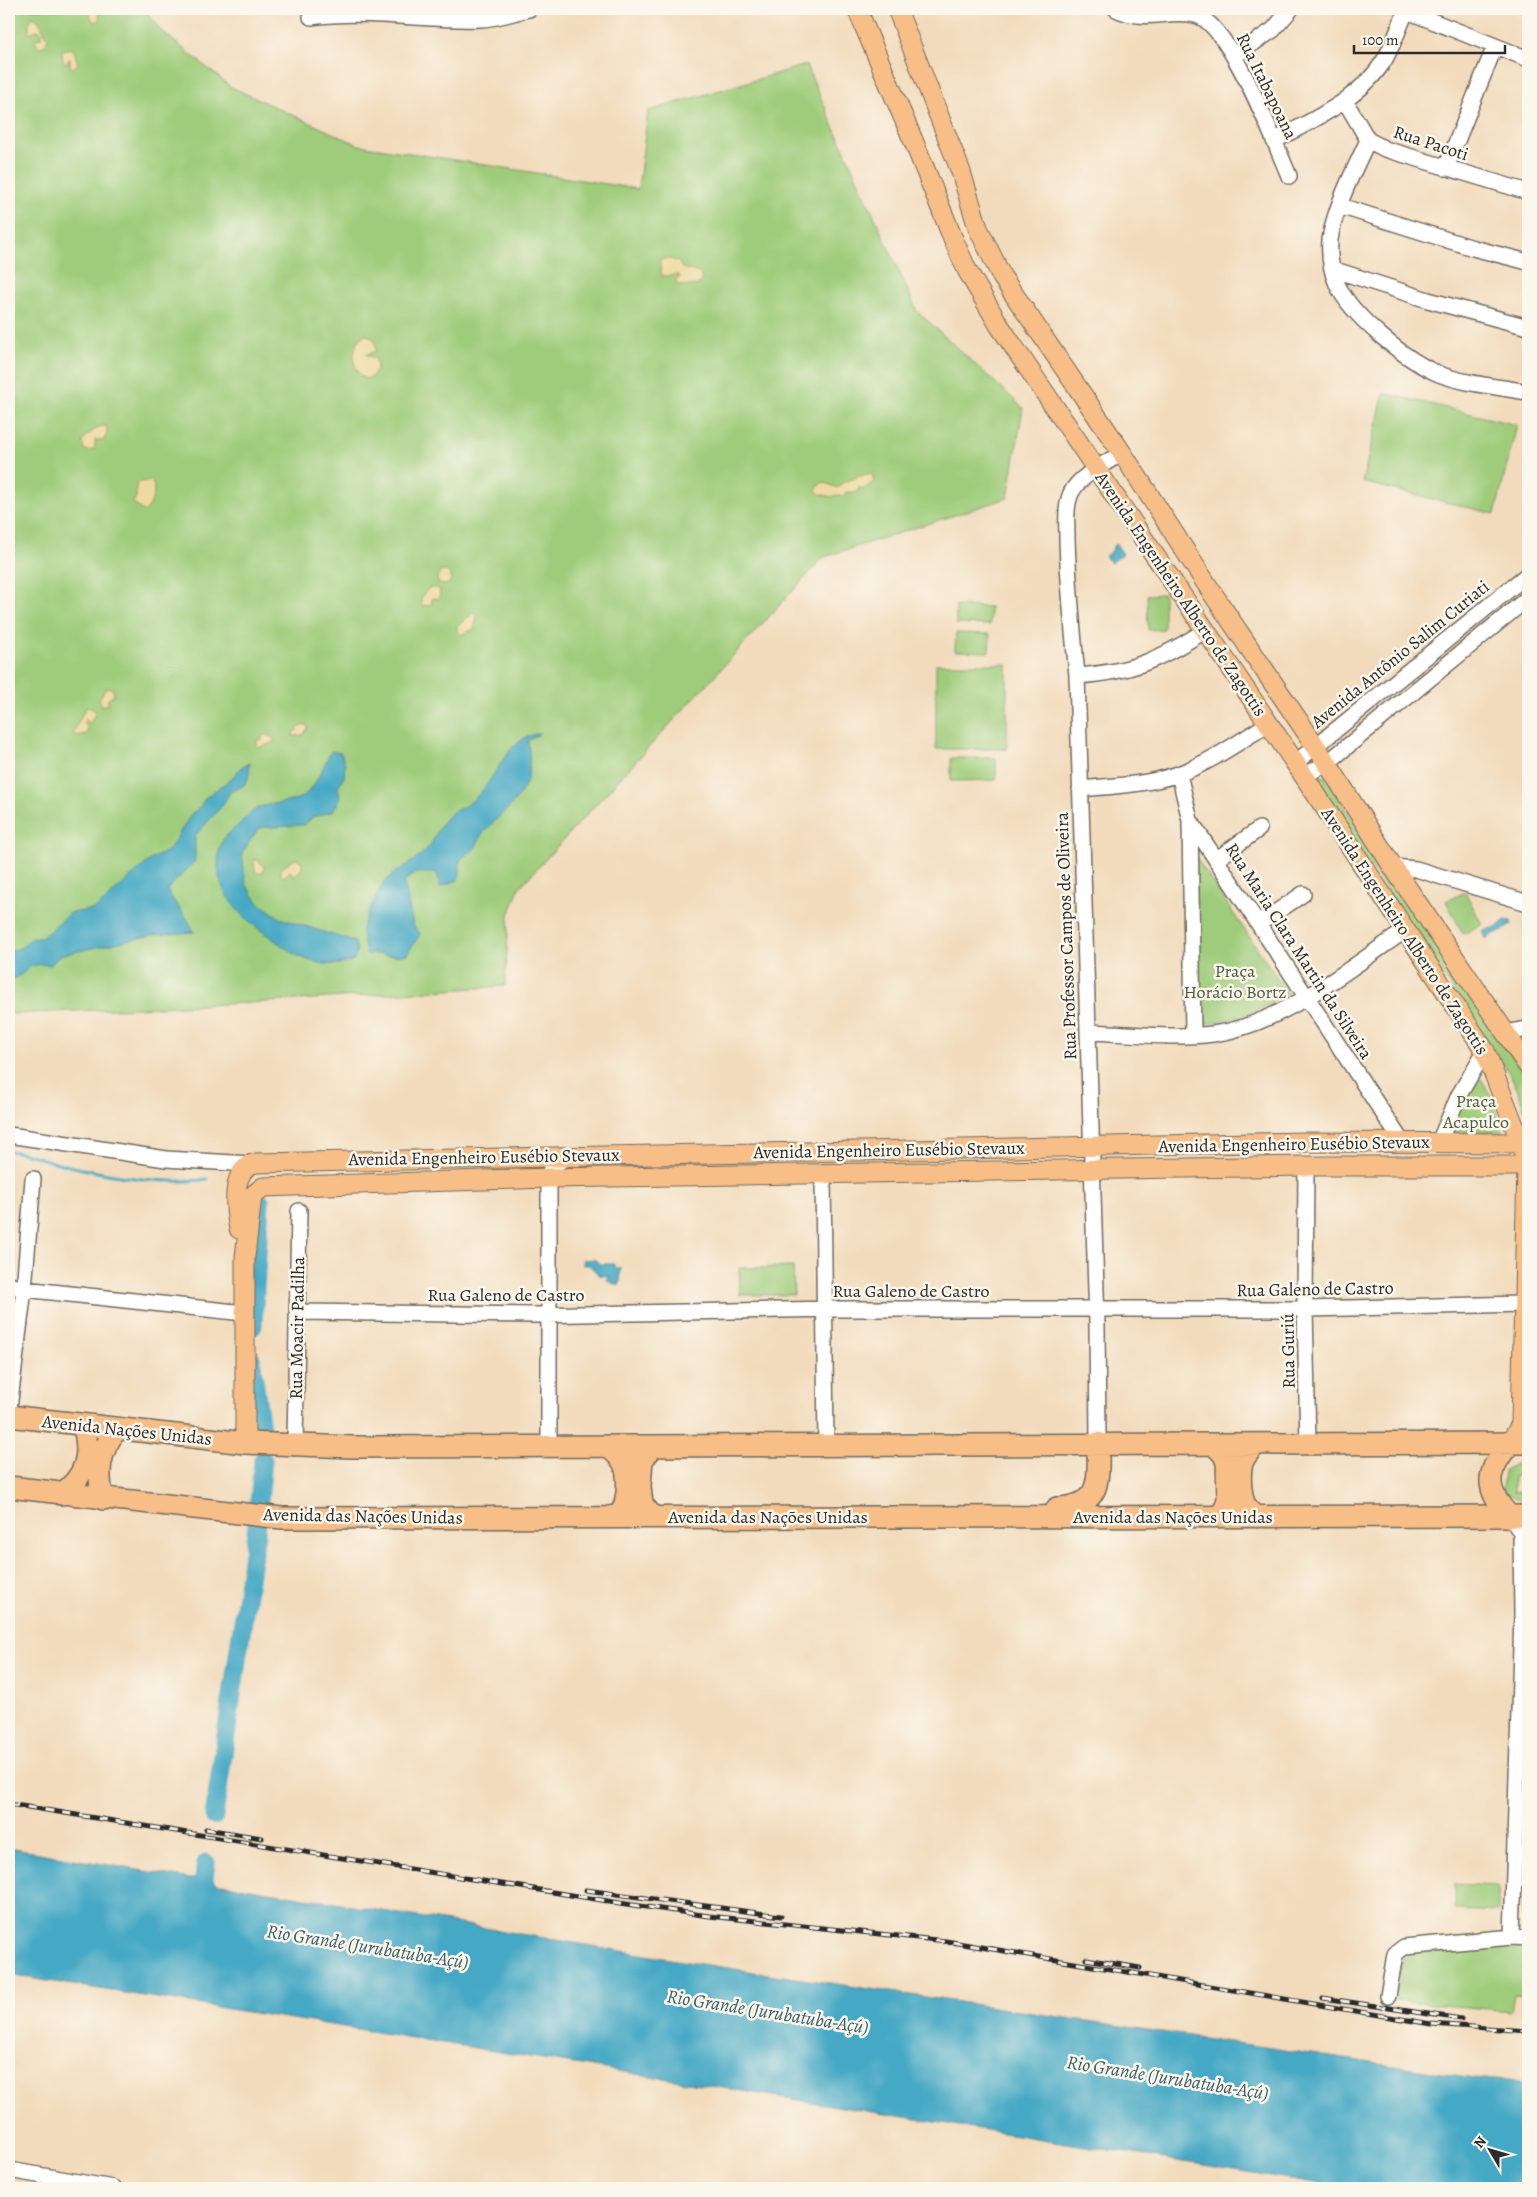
<svg xmlns="http://www.w3.org/2000/svg" width="1537" height="2197" viewBox="0 0 1537 2197" font-family="Alegreya,serif">
	<style>
		.green { fill: #9fcc7a; stroke: #657c52 }
		.sand { fill: #eeda9e; stroke: #8c8264 }
		.water { fill: #44a8c4; stroke: #386a78 }
		.lines { fill: none; stroke-linecap: round; stroke-linejoin: round }
		.stream { stroke: #44a8c4; stroke-width: 3 }
		.river { stroke: #44a8c4; stroke-width: 19 }
		.minor-casing { stroke: #71695e; stroke-width: 18 }
		.major-casing { stroke: #71695e; stroke-width: 21 }
		.highway-casing { stroke: #71695e; stroke-width: 24 }
		.minor { stroke: #fff; stroke-width: 15 }
		.major { stroke: #f7be87; stroke-width: 19 }
		.highway { stroke: #f7be87; stroke-width: 21 }
		.rail-casing { stroke: #2b2b2b; stroke-width: 5 }
		.rail { stroke: #fbf7ec; stroke-width: 3; stroke-dasharray: 9; stroke-linecap: butt }
		.labels { text-anchor: middle; stroke-width: 5; stroke-linejoin: round; paint-order: stroke }
		.street-label { font-size: 18px; fill: #2b2b2b; stroke: #fbf7ec }
		.park-label { font-size: 18px; fill: #4e5b43; stroke: #fbf7ec }
		.water-label { font-size: 19px; font-style: italic; fill: #355d68; stroke: #fbf7ec }
	</style>
	<rect width="100%" height="100%" fill="#fbf7ec"/>
	<filter id="ink" filterUnits="userSpaceOnUse"><feTurbulence type="fractalNoise" baseFrequency=".02" numOctaves="2"/><feDisplacementMap in="SourceGraphic" scale="10" xChannelSelector="R" yChannelSelector="G"/><feConvolveMatrix kernelMatrix="1 2 1 2 8 2 1 2 1" color-interpolation-filters="sRGB"/></filter>
	<filter id="wash" filterUnits="userSpaceOnUse"><feTurbulence type="fractalNoise" baseFrequency=".0096" numOctaves="4" result="noise"/><feDisplacementMap in="SourceGraphic" scale="20" xChannelSelector="R" yChannelSelector="G"/><feGaussianBlur stdDeviation="1.12" result="paint"/><feColorMatrix in="noise" values="0 0 0 0 0 0 0 0 0 0 0 0 0 0 0 0 0 1.4 0 .05"/><feComposite in="paint" operator="in"/></filter>
	<g filter="url(#wash)">
		<rect width="100%" height="100%" fill="#f2dbbc"/>
		<path class="green" d="M9,9h136l14,20 72,58 128,58 279,44 10,-78 158,-46 111,246 106,97 -15,90 -184,59 -305,331 -10,27 -4,71 -237,16 -259,12z
			M1384,393l133,32 -22,89 -133,-32z
			M1164,594v35l-16,1 -1,-35z
			M956,606l34,1v18l-34,-1z
			M956,633l34,1 -1,18 -34,-1z
			M936,664h71v85h-71z
			M951,758h45v22l-45,1z
			M1320,776l5,1 203,303v41l-10,-31 -9,-17 -193,-288v-7z
			M1194,855l94,139c-31,18 -52,27 -88,30z
			M1465,892l17,32 -19,10 -17,-33z
			M1477,1072l13,22 13,38h-58z
			M793,1267l1,28h-54l-1,-27z
			M1524,1459h4v16l-14,1v16h14v8h-7l-19,-9 2,-21z
			M1526,1804l2,7v39l-4,2z
			M1524,1883l4,12v22h-6z
			M1455,1884l43,2v26l-43,-2z
			M1504,1943l24,1v51l-14,-1 -3,17 -115,-10 7,-46z"/>
		<path class="sand" d="M88,9h9l3,10 -4,3 -4,-2z
			M32,17l6,3 10,18 -3,8 -7,1 -3,-8 6,-1 1,-5 -5,-3 -8,3v-10z
			M70,48l4,2 4,14 -5,4 -3,-2v-8l-3,5 -4,-1 -1,-11z
			M666,258l13,4 3,6 18,5 2,8c-5,7 -16,5 -24,4l-3,-4 5,-4 -1,-2 -17,1 -3,-15z
			M365,334l10,6 1,11 -10,4 9,3c4,8 1,19 -9,21 -17,-7 -15,-37 -1,-45z
			M101,426h6v8l-3,6h-9v9l-6,2 -5,-2 -2,-7 4,-6z
			M866,474h6l2,8 -10,7 -5,-2 -2,5h-11l-3,4 -7,-1 -4,2 -12,-3 -4,-3 2,-5 5,-4 15,6 4,-5z
			M150,481l3,2c3,10 -1,22 -9,29l-11,-9 3,-6v-11l3,-4z
			M437 578a7 7 0 1 1 14 0a7 7 0 1 1-14 0Z
			M434,587l6,3 -1,9 -7,-1 -1,7 -9,1 -1,-8 7,-9z
			M473,613l4,4 -3,12 -13,6 -4,-5v-4z
			M106,688h6l2,7 -6,4v5l-6,2 -3,-7z
			M88,707l8,4 -6,13 -4,-5 -2,4 4,5 -2,6 -12,2v-5l11,-22z
			M303,725h4l1,3 -5,7 -10,1v-3z
			M265,735l9,3v4l-13,5 -4,-1v-7l5,1v-4z
			M297,859l5,3v6l-5,6 -4,1 -3,-4 -5,5h-4l-1,-6 10,-9z
			M253,860h5l6,7 -1,6h-7z"/>
		<path class="water" d="M1116,544l7,10 -12,9 -6,-7 8,-6 -1,-3z
			M540,733l-12,8c7,51 -12,58 -43,90 -5,4 -6,11 -10,17 -4,4 -11,8 -15,12v13l-2,7 -18,7 -3,-14h-21l-12,8 9,44 7,9 -13,20c-14,4 -26,-1 -41,0 -1,-7 -4,-16 -4,-23 0,-7 14,-34 18,-42 10,-18 32,-24 46,-39 9,-9 11,-23 20,-32 8,-9 18,-10 26,-17 25,-20 32,-63 68,-68z
			M331,751l10,2 4,11 -1,14 -6,8 2,13 -7,12 -20,6 -9,8 -45,3 -17,25 4,31 12,18 22,16 75,24 2,10 -3,8c-22,10 -49,2 -67,-11 -29,-21 -69,-44 -69,-84 1,-21 2,-25 18,-38 7,-6 13,-14 20,-18 15,-8 37,-4 50,-15 11,-10 18,-29 25,-43z
			M250,763l-2,16 -5,7 -13,6 -8,14 -27,30v25l-28,29c8,14 21,27 27,42l-41,3 -93,20 -9,10c-28,-3 -19,8 -42,15l1,-29 12,-4 9,-9h10l29,-25 25,-4 56,-50 18,-9 23,-37 7,-5 6,-10 27,-20 9,-11z
			M1505,920l6,1 1,4 -27,14 -3,-8 15,-4z
			M594,1259l6,5h14l1,4h6l-1,16h-6l-7,-4 1,-4 -9,-1 -10,-10h-6l-1,-5z
			M9,1848l182,31 6,-1 4,-7 3,-1 5,3 6,10 479,80 780,115 54,5v105h-182l-983,-158 -354,-55z"/>
		<g class="lines">
			<path class="stream" d="M9,1151c19,1 34,9 52,13 45,11 102,22 146,15
				M11,1985l4,-12"/>
			<path class="river" d="M253,1326l7,-124
				M251,1358l10,70
				M214,1816l42,-283 7,-73
				M202,1894l4,-31"/>
		</g>
	</g>
	<g filter="url(#ink)">
		<g class="lines">
			<defs>
				<path id="minor" d="M1116,9c29,14 51,0 79,6 34,7 80,128 94,161
					M1402,9l126,50
					M311,17c57,-8 112,4 169,2 16,0 34,-7 49,-10
					M1234,56l39,-26 18,-21
					M1345,101l23,39 17,9 143,43
					M1368,140c-13,29 -34,68 -38,100 -1,14 1,31 7,44 14,32 70,77 102,90 26,10 61,13 89,18
					M1274,141c40,-22 87,-42 111,-82 9,-16 15,-34 22,-50
					M1446,168l49,-122
					M1340,206l133,42 55,14
					M1332,269l96,31 100,27
					M1077,676c56,-4 82,-16 129,-46
					M1295,763l233,-189
					M1179,774l11,46 212,322
					M1304,776l23,-13 201,-165
					M1080,789c33,-3 67,-4 98,-15 32,-11 62,-33 90,-50
					M1190,820l3,215
					M1217,859l42,-30
					M1393,867l23,2 112,34
					M1260,923l43,-29
					M1088,1032c41,1 84,7 125,2 69,-9 136,-66 193,-104
					M1504,1033l24,-4
					M9,1135l157,24 84,5
					M1439,1142l20,-47 26,-44
					M1306,1166l-1,143 3,135
					M823,1174l3,272
					M9,1285l15,4 220,24
					M298,1312l234,3 302,-6h471l219,-5
					M9,1408l15,-119 9,-110
					M1098,1443l-1,-120 -20,-647c-4,-46 -9,-92 -10,-138 0,-14 -2,-31 4,-45 8,-17 35,-30 51,-40
					M295,1446l4,-235
					M549,1447v-274l6,-9 14,-8
					M1510,1517l11,15 1,83 -10,322
					M1388,1996l7,-42 9,-7 108,-10 16,1
					M9,2170l104,18"/>
				<path id="major" d="M857,9l59,138 38,94 13,29 32,55 305,451 181,275 36,92 6,23 -6,258 -11,19
					M897,9l64,163 17,56 24,49 120,176 93,144 112,166 66,104 135,199
					M239,1229c-4,-20 -9,-61 17,-66l1051,-21 221,1
					M245,1443v-186l7,-61 11,-9 286,-9 757,-12h222"/>
				<path id="highway" d="M9,1416l236,27 107,4 1176,-4
					M1510,1443c-24,29 -27,45 0,74
					M1214,1444l10,11 3,7 1,36 -2,9 -7,10
					M1257,1444c-6,5 -12,11 -15,19 -3,11 -2,37 6,47 2,2 6,5 9,7
					M608,1446c6,6 13,11 16,18 6,13 4,41 -5,51l-10,2
					M9,1487l273,31 1246,-2
					M61,1494c25,-17 31,-39 22,-69
					M103,1499c-6,-27 -4,-48 14,-70
					M1057,1508c46,-2 41,-28 41,-65
					M653,1517l-11,-13 -2,-18 2,-26 12,-14"/>
			</defs>
			<use href="#minor" class="minor-casing"/>
			<use href="#major" class="major-casing"/>
			<use href="#highway" class="highway-casing"/>
			<use href="#minor" class="minor"/>
			<use href="#major" class="major"/>
			<use href="#highway" class="highway"/>
			<defs>
				<path id="rail" d="M9,1804l617,100 83,12 237,25 485,83 97,7
					M206,1829l56,9
					M586,1890l195,26
					M1086,1959l54,9
					M1323,1998l138,21"/>
			</defs>
			<use href="#rail" class="rail-casing"/>
			<use href="#rail" class="rail"/>
		</g>
	</g>
	<g class="labels">
		<g class="street-label">
			<text transform="translate(1267 86) rotate(64)" y="6">Rua Itabapoana</text>
			<text transform="translate(1431 143) rotate(18)" y="6">Rua Pacoti</text>
			<text transform="translate(1181 594) rotate(56)" y="6">Avenida Engenheiro Alberto de Zagottis</text>
			<text transform="translate(1400 654) rotate(-39)" y="6">Avenida Antônio Salim Curiati</text>
			<text transform="translate(1405 931) rotate(57)" y="6">Avenida Engenheiro Alberto de Zagottis</text>
			<text transform="translate(1066 936) rotate(-92)" y="6">Rua Professor Campos de Oliveira</text>
			<text transform="translate(1299 951) rotate(57)" y="6">Rua Maria Clara Martin da Silveira</text>
			<text transform="translate(1294 1144) rotate(-1)" y="6">Avenida Engenheiro Eusébio Stevaux</text>
			<text transform="translate(889 1150) rotate(-1)" y="6">Avenida Engenheiro Eusébio Stevaux</text>
			<text transform="translate(484 1157) rotate(-1)" y="6">Avenida Engenheiro Eusébio Stevaux</text>
			<text transform="translate(1315 1289) rotate(-1)" y="6">Rua Galeno de Castro</text>
			<text x="911" y="1297">Rua Galeno de Castro</text>
			<text x="506" y="1301">Rua Galeno de Castro</text>
			<text transform="translate(297 1328) rotate(-89)" y="6">Rua Moacir Padilha</text>
			<text transform="translate(1288 1351) rotate(-91)" y="6">Rua Guriú</text>
			<text transform="translate(127 1430) rotate(6)" y="6">Avenida Nações Unidas</text>
			<text transform="translate(363 1516) rotate(1)" y="6">Avenida das Nações Unidas</text>
			<text x="768" y="1523">Avenida das Nações Unidas</text>
			<text x="1173" y="1523">Avenida das Nações Unidas</text>
		</g>
		<g class="park-label">
			<text x="1235" y="977">Praça<tspan x="1235" dy="21">Horácio Bortz</tspan></text>
			<text x="1476" y="1107">Praça<tspan x="1476" dy="21">Acapulco</tspan></text>
		</g>
		<g class="water-label">
			<text transform="translate(368 1946) rotate(9)" y="7">Rio Grande (Jurubatuba-Açú)</text>
			<text transform="translate(768 2011) rotate(9)" y="7">Rio Grande (Jurubatuba-Açú)</text>
			<text transform="translate(1168 2077) rotate(9)" y="7">Rio Grande (Jurubatuba-Açú)</text>
		</g>
	</g>
	<rect width="1537" height="2197" fill="none" stroke="#fbf7ec" stroke-width="30"/>
	<g transform="translate(1490 2150) rotate(308)" stroke="#fbf7ec" stroke-width="4" paint-order="stroke">
	<path d="M0-4L9 19L0 12L-9 19Z" fill="#2b2b2b"/>
	<text y="-8" font-size="14" font-weight="bold" text-anchor="middle" fill="#2b2b2b">N</text>
	</g>
	<path d="M1354 45v8h151v-8" fill="none" stroke="#2b2b2b" stroke-width="2.5"/>
	<text x="1362" y="45" font-size="15" fill="#2b2b2b" stroke="#fbf7ec" stroke-width="4" paint-order="stroke">100 m</text>
</svg>
